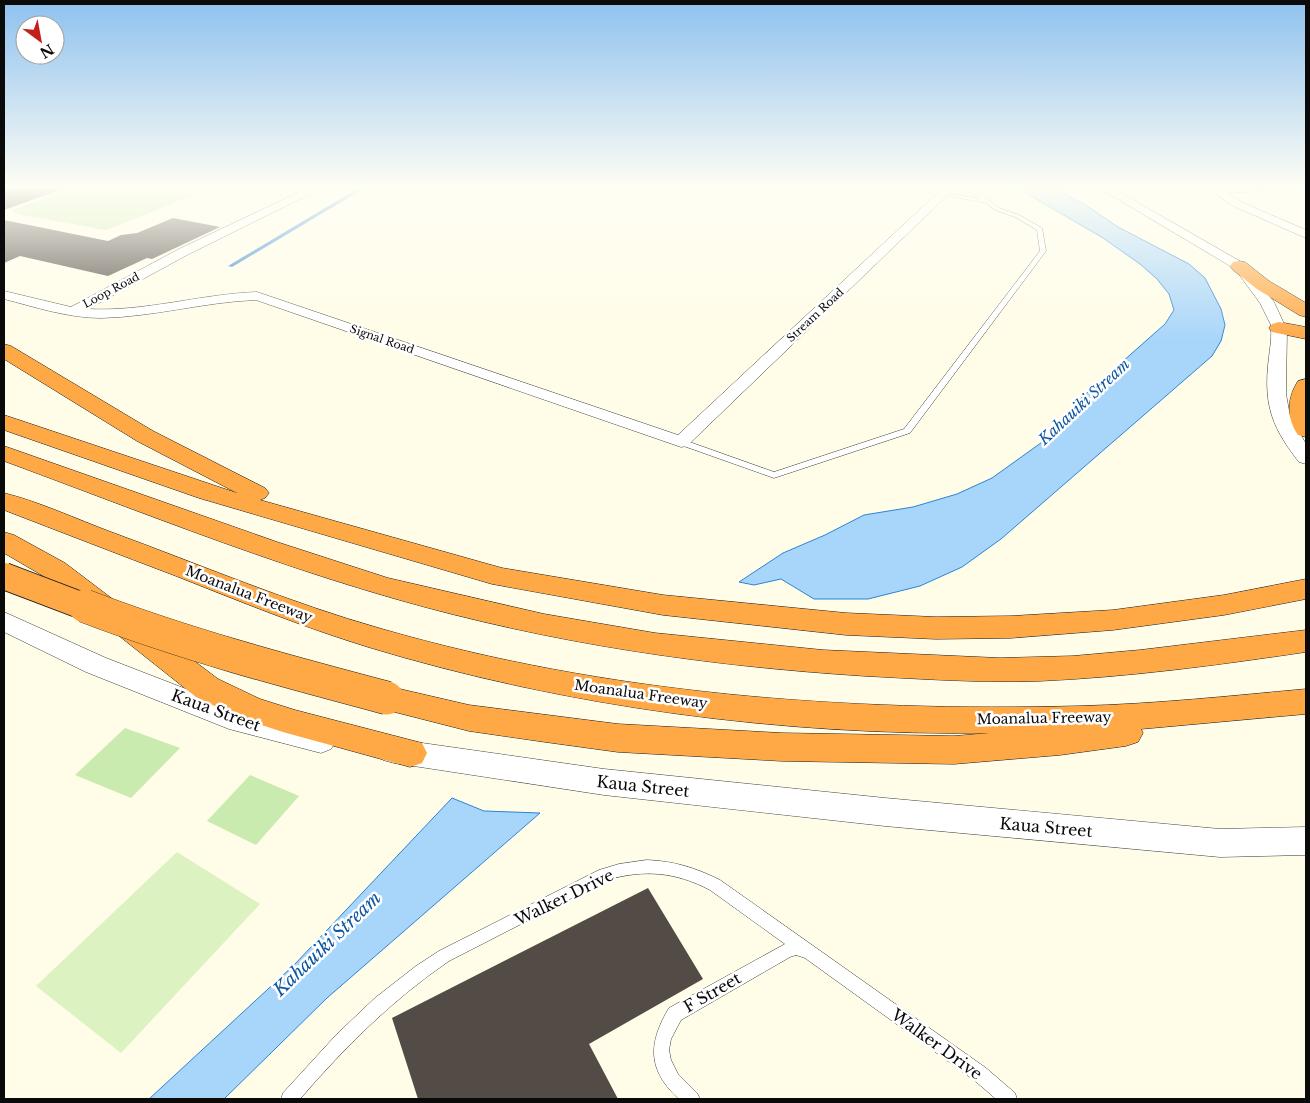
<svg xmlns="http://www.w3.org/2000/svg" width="1310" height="1103" viewBox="0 0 1310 1103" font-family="'Libre Baskerville',serif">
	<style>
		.green { fill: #caebaf }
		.pitch { fill: #ddf2c1 }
		.water { fill: #a8d5fa; stroke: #2b84d5 }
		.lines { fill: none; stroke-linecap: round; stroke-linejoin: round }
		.stream { fill: #2b84d5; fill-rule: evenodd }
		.building { fill: #534c46 }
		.service-casing { stroke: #3d3d3d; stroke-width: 1 }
		.minor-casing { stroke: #3d3d3d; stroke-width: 1 }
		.tertiary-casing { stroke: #3d3d3d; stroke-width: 1 }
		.motorway-casing { stroke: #1b1b1b; stroke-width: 1 }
		.service { fill: #fff; fill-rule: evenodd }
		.minor { fill: #fff; fill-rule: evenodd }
		.tertiary { fill: #fff; fill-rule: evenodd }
		.motorway { fill: #fea846; fill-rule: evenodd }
		.motorway-bridge-far1-casing { stroke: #1b1b1b; stroke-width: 28; stroke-linecap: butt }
		.motorway-bridge-casing { stroke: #1b1b1b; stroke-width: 34; stroke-linecap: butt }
		.motorway-bridge-far1 { stroke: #fea846; stroke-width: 26 }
		.motorway-bridge { stroke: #fea846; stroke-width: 33 }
		.labels { text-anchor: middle; stroke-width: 5; stroke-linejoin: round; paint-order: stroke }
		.far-street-label { font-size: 11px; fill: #0a0a0a; stroke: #fff }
		.street-label { font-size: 14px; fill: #0a0a0a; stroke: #fff }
		.water-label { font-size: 15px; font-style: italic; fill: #0d56a2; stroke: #fff }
		.near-street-label { font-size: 16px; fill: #0a0a0a; stroke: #fff }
		.near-water-label { font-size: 18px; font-style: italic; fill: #0d56a2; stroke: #fff }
	</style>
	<rect width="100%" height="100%" fill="#fffce7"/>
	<path class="green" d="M75,186h123l9,4 -101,40 -85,-15 -10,-4z
		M125,728l55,20 -49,50 -56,-23z
		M250,775l49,21 -43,49 -49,-24z"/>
	<path class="pitch" d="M177,852l83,52 -139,149 -85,-67z"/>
	<path class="water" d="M1014,186h36l34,18 34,23 71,37 16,14 16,31 4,16 -4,16 -9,15 -211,183 -39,28 -42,19 -52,13h-54l-33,-20 -27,6 -15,-3 44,-29 42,-18 39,-20 49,-8 44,-13 35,-16 53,-38 34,-40 86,-76 9,-14 -5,-16 -12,-15 -17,-15 -37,-26z
		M452,798l32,13 56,2 -213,185 -103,101h-75l145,-134z"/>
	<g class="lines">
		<path class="stream" d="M362,186h6l-136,81 -4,-1z"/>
	</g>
	<path class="building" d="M4,186h57l1,3 -58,21z
		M173,218l47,9 -68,32 -5,-1 -39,18 -88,-20 -16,7v-43l104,21 13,-6 16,-2z
		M648,888l55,91 -114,65 29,55h-200l-26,-81z"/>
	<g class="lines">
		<defs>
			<path id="service" d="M956,186h8l13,6 22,16 20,7 23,13 4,23 -136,182 -136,45 -96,-34 -1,-2 1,-2h6l90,32 130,-43 136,-178 -3,-21 -22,-13 -20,-7 -9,-7 -46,-9 3,-2 37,7 -7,-5z
				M1269,186h19l-36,6h-38l-3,-2 3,-2h38z
				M1301,186h5v4z
				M647,860c27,1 49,8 73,20l266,188 29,25 2,6h-21l-22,-19 -169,-122 -9,-3 -6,2 -109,63 -10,19 -2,11 2,10 7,14 19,19 3,6h-21c-32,-29 -31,-56 -10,-91l116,-64 -75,-54c-34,-18 -66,-21 -103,-10l-158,81c-57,39 -104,86 -149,138h-19l2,-6 54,-59 38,-36 41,-32 23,-15 160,-81 20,-6z"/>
			<path id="minor" d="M312,186h14l-139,69 -99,54c57,3 113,-15 169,-17l421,143 267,-249h12l-270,260 -6,1 -425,-147c-52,2 -103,17 -155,18 -33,0 -66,-11 -97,-19v-8l67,16 108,-58z
				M1096,186h13l134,77 31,39 12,26 -2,3h-10l-14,-28 -25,-34z
				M1206,186h13l20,15 67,29v8l-75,-33z"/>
			<path id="tertiary" d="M1279,323l6,1 2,4 -1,66 4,22 16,28v20l-7,-2c-25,-32 -35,-54 -31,-96 1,-13 4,-25 3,-38l2,-4z
				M4,612l102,46 137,53 88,22 5,8 -5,8 -10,4 -92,-24 -143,-57 -82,-40z
				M394,739l210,30 281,29 335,31 86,-2v28l-86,2 -335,-31 -281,-31 -210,-32 -11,-3 -4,-9 4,-9z"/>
			<path id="motorway" d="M1239,261l6,1 24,19 37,22v14l-7,-2 -42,-26 -24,-19 -3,-4 3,-4z
				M1279,322l27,5v12l-34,-7 -3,-4 3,-4z
				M4,344l7,2 142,85 112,57 4,5 -4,5 -5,2 242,68 161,27 183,18 90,4 75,-1 102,-6 111,-15 82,-16v20l-82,16 -111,15 -102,8 -75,1 -90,-4 -183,-20 -171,-31 -293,-86 -195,-68v-15l233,78 -100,-52 -133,-82z
				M1306,379v58l-8,-2c-12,-17 -11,-37 0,-54z
				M4,446l273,96 111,36 156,36 111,19 168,17 177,8 73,-2 67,-6 166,-20v22c-88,13 -177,25 -266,29 -59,2 -117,-2 -175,-5 -158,-10 -316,-33 -469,-77 -133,-38 -262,-90 -392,-138z
				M4,493c36,9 72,26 107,39 90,33 179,71 271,97 225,65 464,83 697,77 76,-2 151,-10 227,-17v25l-165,15 2,4 -5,9 -12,4 -66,9 -106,9 -172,-3 -164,-9 -73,-10 -76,-11 -94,-24 -4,-9 4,-9 12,-3 82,19 149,19 164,9 172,3 36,-3c-205,3 -425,-26 -622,-86 -65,-20 -129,-46 -192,-71 -58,-22 -115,-44 -172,-66z
				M4,532l10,3 51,28 153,116 42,20 35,11 127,33 5,10 -5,10 -12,4 -127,-35 -46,-15 -41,-20 -151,-120 -41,-24z"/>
		</defs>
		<use href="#service" class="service-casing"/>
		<use href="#minor" class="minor-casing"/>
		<use href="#tertiary" class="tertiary-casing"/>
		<use href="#motorway" class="motorway-casing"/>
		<use href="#service" class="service"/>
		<use href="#minor" class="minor"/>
		<use href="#tertiary" class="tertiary"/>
		<use href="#motorway" class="motorway"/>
		<defs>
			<path id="motorway-bridge-far1" d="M4,576l84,32"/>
			<path id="motorway-bridge" d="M85,606c99,38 200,65 302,92"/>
		</defs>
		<use href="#motorway-bridge-far1" class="motorway-bridge-far1-casing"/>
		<use href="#motorway-bridge" class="motorway-bridge-casing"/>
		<use href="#motorway-bridge-far1" class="motorway-bridge-far1"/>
		<use href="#motorway-bridge" class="motorway-bridge"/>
	</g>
	<linearGradient id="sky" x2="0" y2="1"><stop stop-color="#8ec1ef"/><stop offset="0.55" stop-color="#fffef4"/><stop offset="1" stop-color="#fffef4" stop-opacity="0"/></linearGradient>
	<rect width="1310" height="341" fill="url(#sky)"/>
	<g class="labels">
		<g class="far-street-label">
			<text transform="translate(111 290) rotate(-28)" y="4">Loop Road</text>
			<text transform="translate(815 315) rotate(-43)" y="4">Stream Road</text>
			<text transform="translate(382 339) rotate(19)" y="4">Signal Road</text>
		</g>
		<g class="street-label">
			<text transform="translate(249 594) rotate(21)" y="5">Moanalua Freeway</text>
			<text transform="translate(641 694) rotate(8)" y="5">Moanalua Freeway</text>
			<text transform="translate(1044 718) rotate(-1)" y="5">Moanalua Freeway</text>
		</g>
		<g class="water-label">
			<text transform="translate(1084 402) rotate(-43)" y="5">Kahauiki Stream</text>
		</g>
		<g class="near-street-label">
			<text transform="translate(216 710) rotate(20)" y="6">Kaua Street</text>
			<text transform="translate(643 786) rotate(6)" y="6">Kaua Street</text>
			<text transform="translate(1046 827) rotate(5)" y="6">Kaua Street</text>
			<text transform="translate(564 897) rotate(-26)" y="6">Walker Drive</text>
			<text transform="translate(712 992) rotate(-30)" y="6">F Street</text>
			<text transform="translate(937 1044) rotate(36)" y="6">Walker Drive</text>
		</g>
		<g class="near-water-label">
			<text transform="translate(327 944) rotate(-44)" y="6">Kahauiki Stream</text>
		</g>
	</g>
	<rect width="1310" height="1103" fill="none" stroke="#0a0a0a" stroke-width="10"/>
	<g transform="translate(40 40) rotate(148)"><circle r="24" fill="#ffffff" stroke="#9d9d9d"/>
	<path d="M0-4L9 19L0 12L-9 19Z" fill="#c1201b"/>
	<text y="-8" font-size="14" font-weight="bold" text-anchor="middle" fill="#0a0a0a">N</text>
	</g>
</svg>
